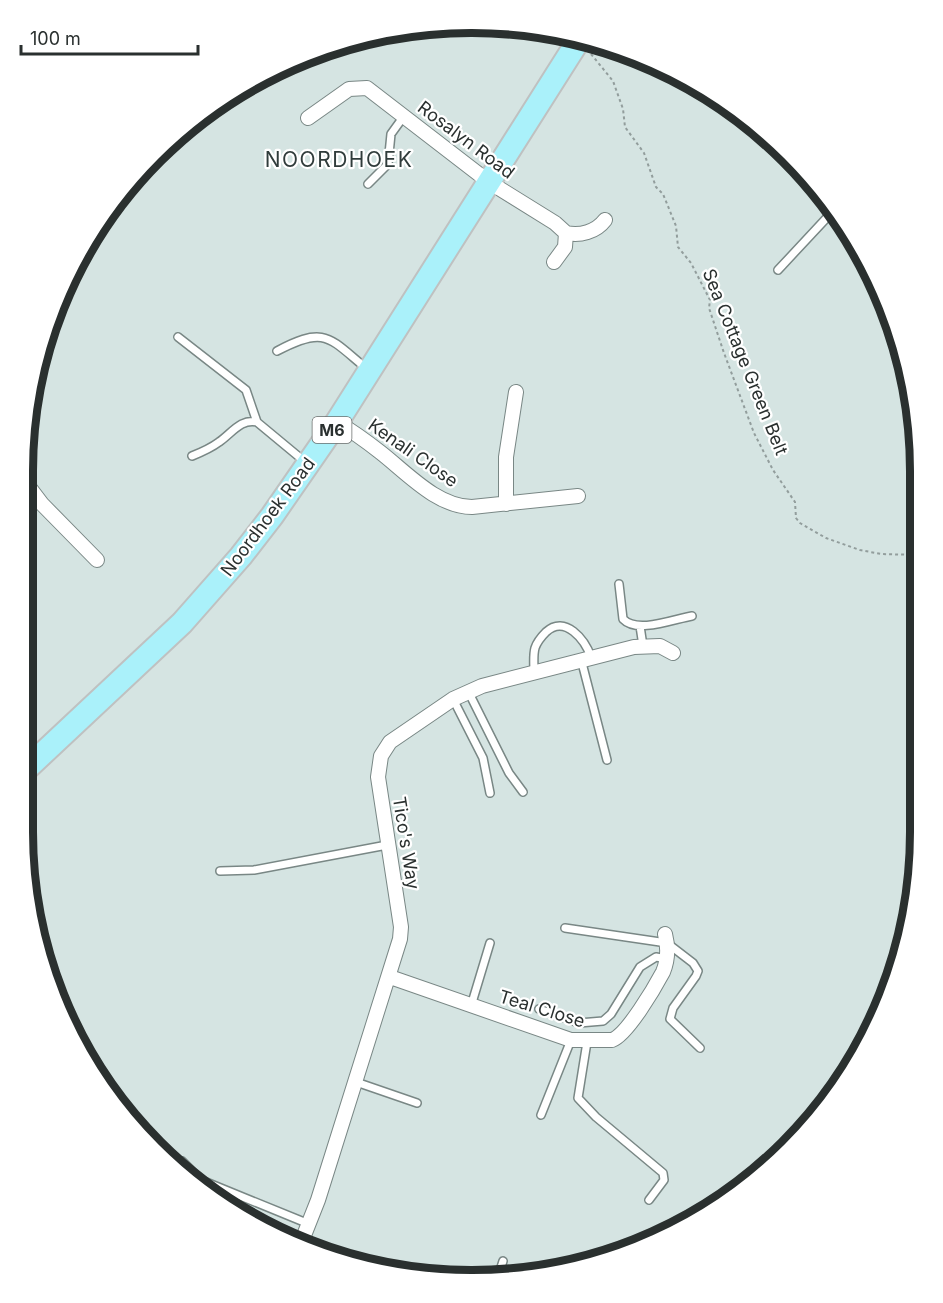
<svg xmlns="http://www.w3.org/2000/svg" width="943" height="1303" viewBox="0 0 943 1303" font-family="Inter,sans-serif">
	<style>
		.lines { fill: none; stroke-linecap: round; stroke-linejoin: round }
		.service-casing { stroke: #798785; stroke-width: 10 }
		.minor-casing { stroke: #798785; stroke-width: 16 }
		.primary-casing { stroke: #bfc1c1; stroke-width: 26 }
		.path { stroke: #929d9c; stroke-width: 2; stroke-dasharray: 3 3; stroke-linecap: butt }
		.service { stroke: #fff; stroke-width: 7 }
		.minor { stroke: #fff; stroke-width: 14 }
		.primary { stroke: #aaf1fa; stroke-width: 22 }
		.labels { text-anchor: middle; stroke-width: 4.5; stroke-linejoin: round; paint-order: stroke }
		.shield { fill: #fff; stroke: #6a6e6d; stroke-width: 1.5 }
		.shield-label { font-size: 16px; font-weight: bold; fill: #2a302f }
		.street-label { font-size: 18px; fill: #2a302f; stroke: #fff }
		.quarter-label { font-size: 21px; letter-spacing: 1.5px; fill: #303c3b; stroke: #fff }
		.rim { fill: none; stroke: #2a302f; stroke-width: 8 }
	</style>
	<rect width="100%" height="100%" fill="#d5e4e2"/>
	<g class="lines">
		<defs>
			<path id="service" d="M368,184l20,-20 3,-30 13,-18
				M778,270l56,-60
				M178,337l68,53 11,32
				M277,351c49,-26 52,-13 90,18
				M192,456c10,-4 19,-8 27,-14 12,-8 22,-24 38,-20l47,39
				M619,584l4,35c14,15 51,0 69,-3
				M640,626l3,20
				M581,659l26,101
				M534,672c0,-8 -1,-17 1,-24 2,-6 7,-12 11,-16 19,-18 39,8 45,25
				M468,691l41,82 14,19
				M453,699l30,59 7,35
				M220,871l34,-1 133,-25
				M565,928l102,15 26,20 5,8 -2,5 -23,32 -3,11 30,29
				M471,1006l19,-63
				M539,1009l40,14 24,-2 8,-7 29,-47 16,-10 11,2
				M587,1042l-9,56 18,19 67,56 1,7 -15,20
				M356,1082l61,21
				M828,1092l12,-7
				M541,1115l30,-75
				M182,1161l19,19 108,44
				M303,1239l80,29
				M498,1277l5,-16"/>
			<path id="minor" d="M308,118l41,-29 18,-1 122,94 66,41 11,10c14,3 30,-1 39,-13
				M554,262l11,-15 1,-14
				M337,422c15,9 29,19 43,30 26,20 57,55 92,55l106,-11
				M23,479l19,25 55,56
				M506,504v-47l10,-65
				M390,977l181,63h41c15,-5 43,-53 51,-68 5,-12 5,-26 2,-38
				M301,1243l17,-43 82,-261 1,-12 -23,-150 3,-21 9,-14 63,-43 29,-13 152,-39 26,-1 13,7"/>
			<path id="primary" d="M23,772l159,-149 59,-67 31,-40 65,-94 243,-384"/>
		</defs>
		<use href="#service" class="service-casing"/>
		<use href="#minor" class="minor-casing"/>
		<use href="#primary" class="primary-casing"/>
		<path class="path" d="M591,54l22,27 10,28 2,18 19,26 12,34 7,7 13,32 2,21 13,16 19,37 -1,8 15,45 30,80 19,37 22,32 1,16 4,5 26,15 34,12 21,4 37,1"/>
		<use href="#service" class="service"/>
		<use href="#minor" class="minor"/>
		<use href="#primary" class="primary"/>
	</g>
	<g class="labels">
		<rect class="shield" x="312.5" y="417" width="39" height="26" rx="4.5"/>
		<g class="shield-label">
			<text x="332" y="436">M6</text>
		</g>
		<g class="street-label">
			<text transform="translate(466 140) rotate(37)" y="6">Rosalyn Road</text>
			<text transform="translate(745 362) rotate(68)" y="6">Sea Cottage Green Belt</text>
			<text transform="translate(413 453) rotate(35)" y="6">Kenali Close</text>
			<text transform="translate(268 517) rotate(-53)" y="6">Noordhoek Road</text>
			<text transform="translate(406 843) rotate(81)" y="6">Tico's Way</text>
			<text transform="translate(542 1009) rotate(17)" y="6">Teal Close</text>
		</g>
		<g class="quarter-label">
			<text x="339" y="167">NOORDHOEK</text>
		</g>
	</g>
	<path d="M0 0H943V1303H0ZM471 33H472A438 438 0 0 1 910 471V832A438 438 0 0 1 472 1270H471A438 438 0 0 1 33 832V471A438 438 0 0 1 471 33Z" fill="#fff" fill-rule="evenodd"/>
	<path class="rim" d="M471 33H472A438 438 0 0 1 910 471V832A438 438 0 0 1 472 1270H471A438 438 0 0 1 33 832V471A438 438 0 0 1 471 33Z"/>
	<path d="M21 45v9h177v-9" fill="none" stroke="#2a302f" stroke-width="3"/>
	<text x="30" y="45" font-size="18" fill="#2a302f" stroke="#ffffff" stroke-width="4.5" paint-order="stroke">100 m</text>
</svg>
